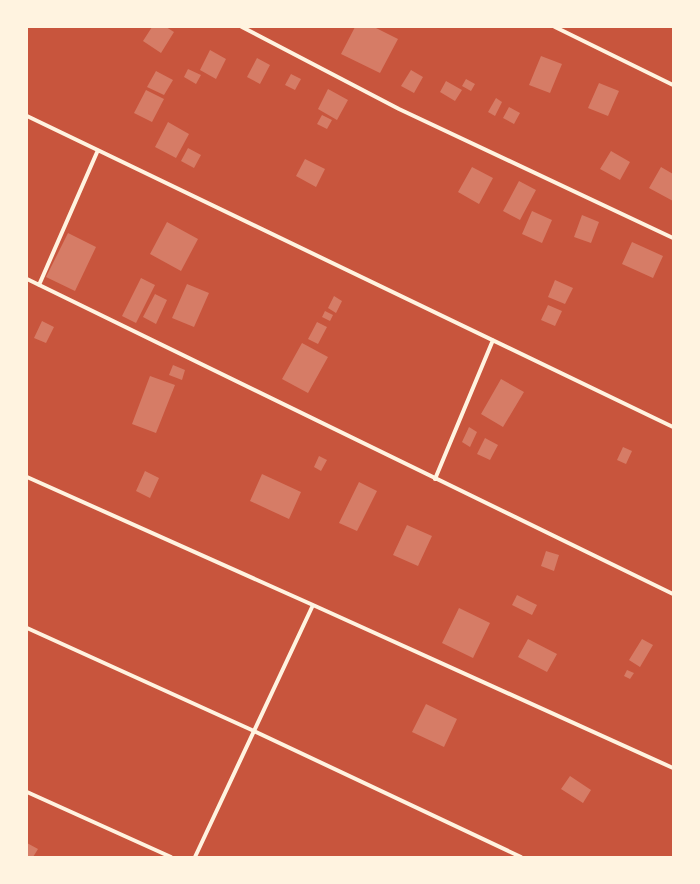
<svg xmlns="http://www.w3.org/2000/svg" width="700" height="884" viewBox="0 0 700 884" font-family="'Titillium Web',sans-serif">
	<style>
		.building { fill: #d67c66 }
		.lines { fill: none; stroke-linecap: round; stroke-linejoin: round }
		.minor { stroke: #fff3e0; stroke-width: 4 }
	</style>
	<rect width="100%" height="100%" fill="#c8553d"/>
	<path class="building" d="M152,27h14l8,5 -13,21 -18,-12z
		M355,27h19l24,12 -18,34 -39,-19z
		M210,50l16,9 -10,20 -16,-9z
		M541,56l21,8 -12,29 -21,-8z
		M257,58l13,7 -10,19 -13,-7z
		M188,69l13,6 -5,9 -12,-7z
		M411,70l12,7 -9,16 -13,-7z
		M156,71l17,9 -9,15 -17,-8z
		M291,74l10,5 -6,11 -10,-5z
		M466,79l9,5 -4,7 -9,-5z
		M446,81l16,9 -7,11 -15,-9z
		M599,83l20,8 -11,25 -20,-8z
		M328,89l20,11 -11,20 -19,-11z
		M146,90l18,9 -12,23 -18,-9z
		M496,98l6,4 -7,14 -7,-4z
		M509,107l11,6 -6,11 -11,-6z
		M322,115l10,5 -5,9 -10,-5z
		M168,122l21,12 -13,24 -21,-11z
		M188,148l13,7 -7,13 -13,-7z
		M611,151l19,11 -10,18 -20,-11z
		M305,159l20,10 -9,18 -20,-11z
		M472,167l21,11 -14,26 -21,-12z
		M661,167l12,7v27l-24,-13z
		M519,181l17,9 -16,30 -17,-9z
		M532,211l20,9 -10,23 -20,-9z
		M582,215l17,7 -8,21 -17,-6z
		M167,222l31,17 -17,32 -31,-17z
		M68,233l28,14 -21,44 -29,-14z
		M632,242l31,14 -10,22 -31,-14z
		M141,278l14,7 -19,38 -14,-7z
		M555,280l18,8 -8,16 -17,-7z
		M187,284l22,9 -15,34 -22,-9z
		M155,294l12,6 -11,24 -13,-7z
		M334,296l8,5 -6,12 -8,-5z
		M548,305l14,6 -7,15 -14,-6z
		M325,311l8,4 -3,6 -8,-4z
		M42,321l12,6 -8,16 -12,-5z
		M317,322l10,5 -9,17 -10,-5z
		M302,343l26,14 -20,36 -26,-14z
		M173,365l12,5 -3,10 -13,-5z
		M150,376l25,9 -19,48 -24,-9z
		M501,379l23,13 -21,35 -22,-13z
		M469,427l8,5 -7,15 -8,-5z
		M485,438l13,7 -8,15 -13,-6z
		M623,447l9,4 -6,13 -9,-4z
		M319,456l8,4 -6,11 -7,-4z
		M145,471l14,7 -9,20 -14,-7z
		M262,474l39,18 -12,27 -39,-18z
		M359,482l18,9 -20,40 -18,-8z
		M407,525l25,11 -14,30 -25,-11z
		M546,551l13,4 -5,16 -13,-5z
		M517,595l20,10 -5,10 -20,-10z
		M459,608l31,15 -17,35 -31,-15z
		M528,639l29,15 -10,18 -29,-15z
		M642,639l11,6 -13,22 -11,-7z
		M627,670l7,3 -4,6 -6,-3z
		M426,704l31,15 -13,28 -32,-15z
		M570,776l21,14 -8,13 -22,-14z
		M27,843l11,6 -5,8h-6z"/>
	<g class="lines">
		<path class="minor" d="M242,27l157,82 274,129
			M555,27l118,58
			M27,116l646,311
			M27,279l646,315
			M39,285l59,-135
			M27,477l286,128 360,163
			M435,479l58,-139
			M27,628l227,103 267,126
			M27,792l144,65
			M195,857l118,-252"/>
	</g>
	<rect width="700" height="884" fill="none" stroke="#fff3e0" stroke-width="56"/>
</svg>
